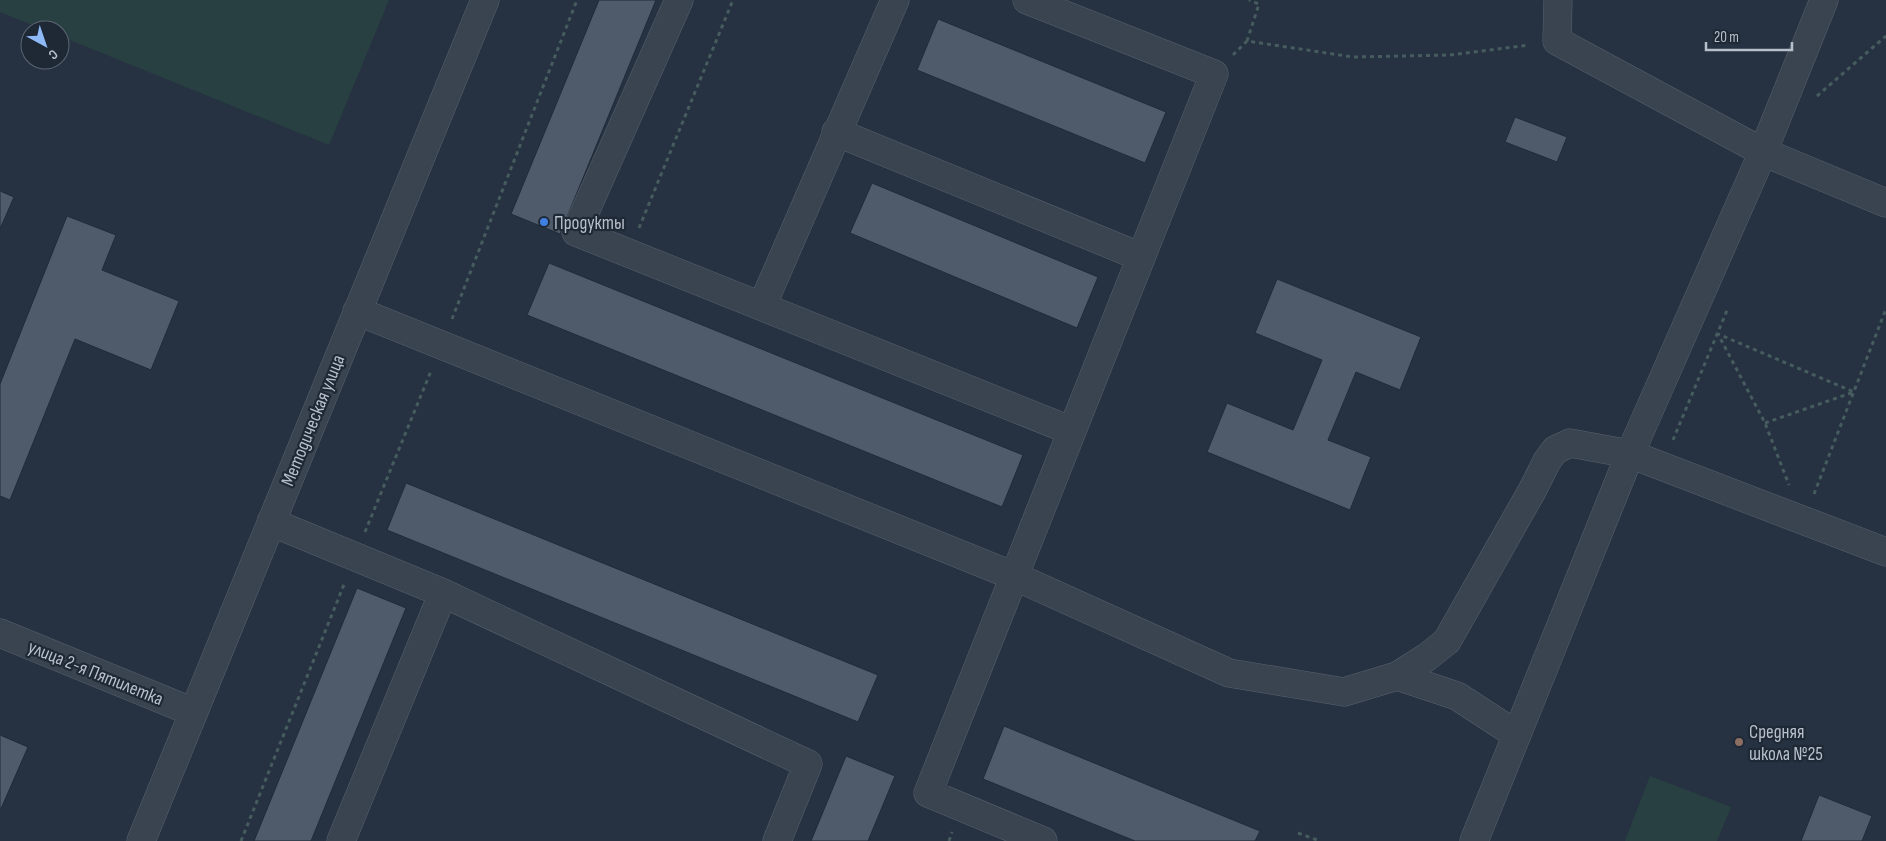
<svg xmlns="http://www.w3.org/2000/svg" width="1886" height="841" viewBox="0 0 1886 841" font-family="'Sofia Sans Condensed',sans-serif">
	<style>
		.green { fill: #284042 }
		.building { fill: #4f5b6b; stroke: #212b38 }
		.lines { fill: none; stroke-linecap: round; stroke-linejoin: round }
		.minor-casing { stroke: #58626e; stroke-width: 29 }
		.path { stroke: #465c5e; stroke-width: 3; stroke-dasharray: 4 4; stroke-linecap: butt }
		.minor { stroke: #3a4450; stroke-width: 28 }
		.shop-dot { fill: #3f7fe0; stroke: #1f2936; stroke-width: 2 }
		.education-dot { fill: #8d6e63; stroke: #1f2936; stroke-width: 2 }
		.labels { text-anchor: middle; stroke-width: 4.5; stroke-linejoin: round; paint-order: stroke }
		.poi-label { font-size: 19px; fill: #b7bfcb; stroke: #1f2936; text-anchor: start }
		.street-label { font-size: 19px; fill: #b7bfcb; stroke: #1f2936 }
	</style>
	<rect width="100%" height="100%" fill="#263241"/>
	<path class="green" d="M0,0h389l-60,145 -269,-109v-6h-15l-45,-18z
		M1650,776l81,31 -14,34h-92z"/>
	<path class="building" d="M599,0h57l-96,234 -49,-20z
		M938,19l228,93 -21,51 -228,-93z
		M1515,117l52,20 -10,25 -52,-20z
		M872,183l226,94 -21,51 -227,-95z
		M0,191l14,6 -14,32z
		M67,216l49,19 -14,35 77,31 -28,69 -76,-31 -65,161 -10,-4v-112z
		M549,263l474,192 -21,52 -475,-192z
		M1277,279l144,58 -21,53 -44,-18 -28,68 43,17 -21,53 -143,-58 20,-49 66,27 29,-70 -67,-27z
		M406,483l472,192 -20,47 -471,-192z
		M357,588l49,20 -95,233h-57z
		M1004,726l256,105 -5,10h-120l-152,-62z
		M0,735l28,12 -28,64z
		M846,756l49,20 -27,65h-57z
		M1819,795l53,21 -10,25h-61z"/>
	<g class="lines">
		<defs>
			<path id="minor" d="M679,0l-103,232 496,199
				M1027,0l187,74 -286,719 115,48
				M1558,0l-1,41 206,111 123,51
				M836,132l305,125
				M762,306l133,-306
				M357,311l657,265 215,97 115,19 53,-16 30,-19 20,-16 86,-152 14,-28 8,-11 15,-7 60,11 256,98
				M271,522l172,71
				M0,633l193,79
				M1397,676l60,20 60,39
				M141,841l344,-841
				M341,841l102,-248 365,171 -31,77
				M1474,841l156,-387 133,-302 61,-152"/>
		</defs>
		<use href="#minor" class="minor-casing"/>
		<path class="path" d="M1247,41l12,-37 -10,-4
			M1233,55l14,-14 106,16 97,-2 79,-10
			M1817,96l69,-60
			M639,228l94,-228
			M452,319l125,-319
			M1765,423l89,-31 -136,-58 47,89 24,62
			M1673,440l55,-132
			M1814,494l72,-185
			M365,532l66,-161
			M1298,833l22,8
			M241,841l104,-259
			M949,841l3,-9"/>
		<use href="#minor" class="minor"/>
	</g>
	<circle class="shop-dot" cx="544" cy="222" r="5"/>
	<circle class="education-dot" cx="1739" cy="742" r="5"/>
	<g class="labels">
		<g class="poi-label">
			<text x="554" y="229">Продукты</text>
			<text x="1749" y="738">Средняя<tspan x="1749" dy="22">школа №25</tspan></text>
		</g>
		<g class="street-label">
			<text transform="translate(312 420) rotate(-68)" y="7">Методическая улица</text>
			<text transform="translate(96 672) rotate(22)" y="7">улица 2-я Пятилетка</text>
		</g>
	</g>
	<g transform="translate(45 45) rotate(140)"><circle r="24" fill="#1f2936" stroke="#5c6572"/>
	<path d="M0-4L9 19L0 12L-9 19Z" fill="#8ebbf8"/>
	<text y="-8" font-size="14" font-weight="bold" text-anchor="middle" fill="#b7bfcb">С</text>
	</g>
	<path d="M1706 42v8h86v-8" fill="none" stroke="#b7bfcb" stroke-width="2.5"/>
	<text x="1714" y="42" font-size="15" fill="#b7bfcb" stroke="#1f2936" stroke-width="4" paint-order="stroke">20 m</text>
</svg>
